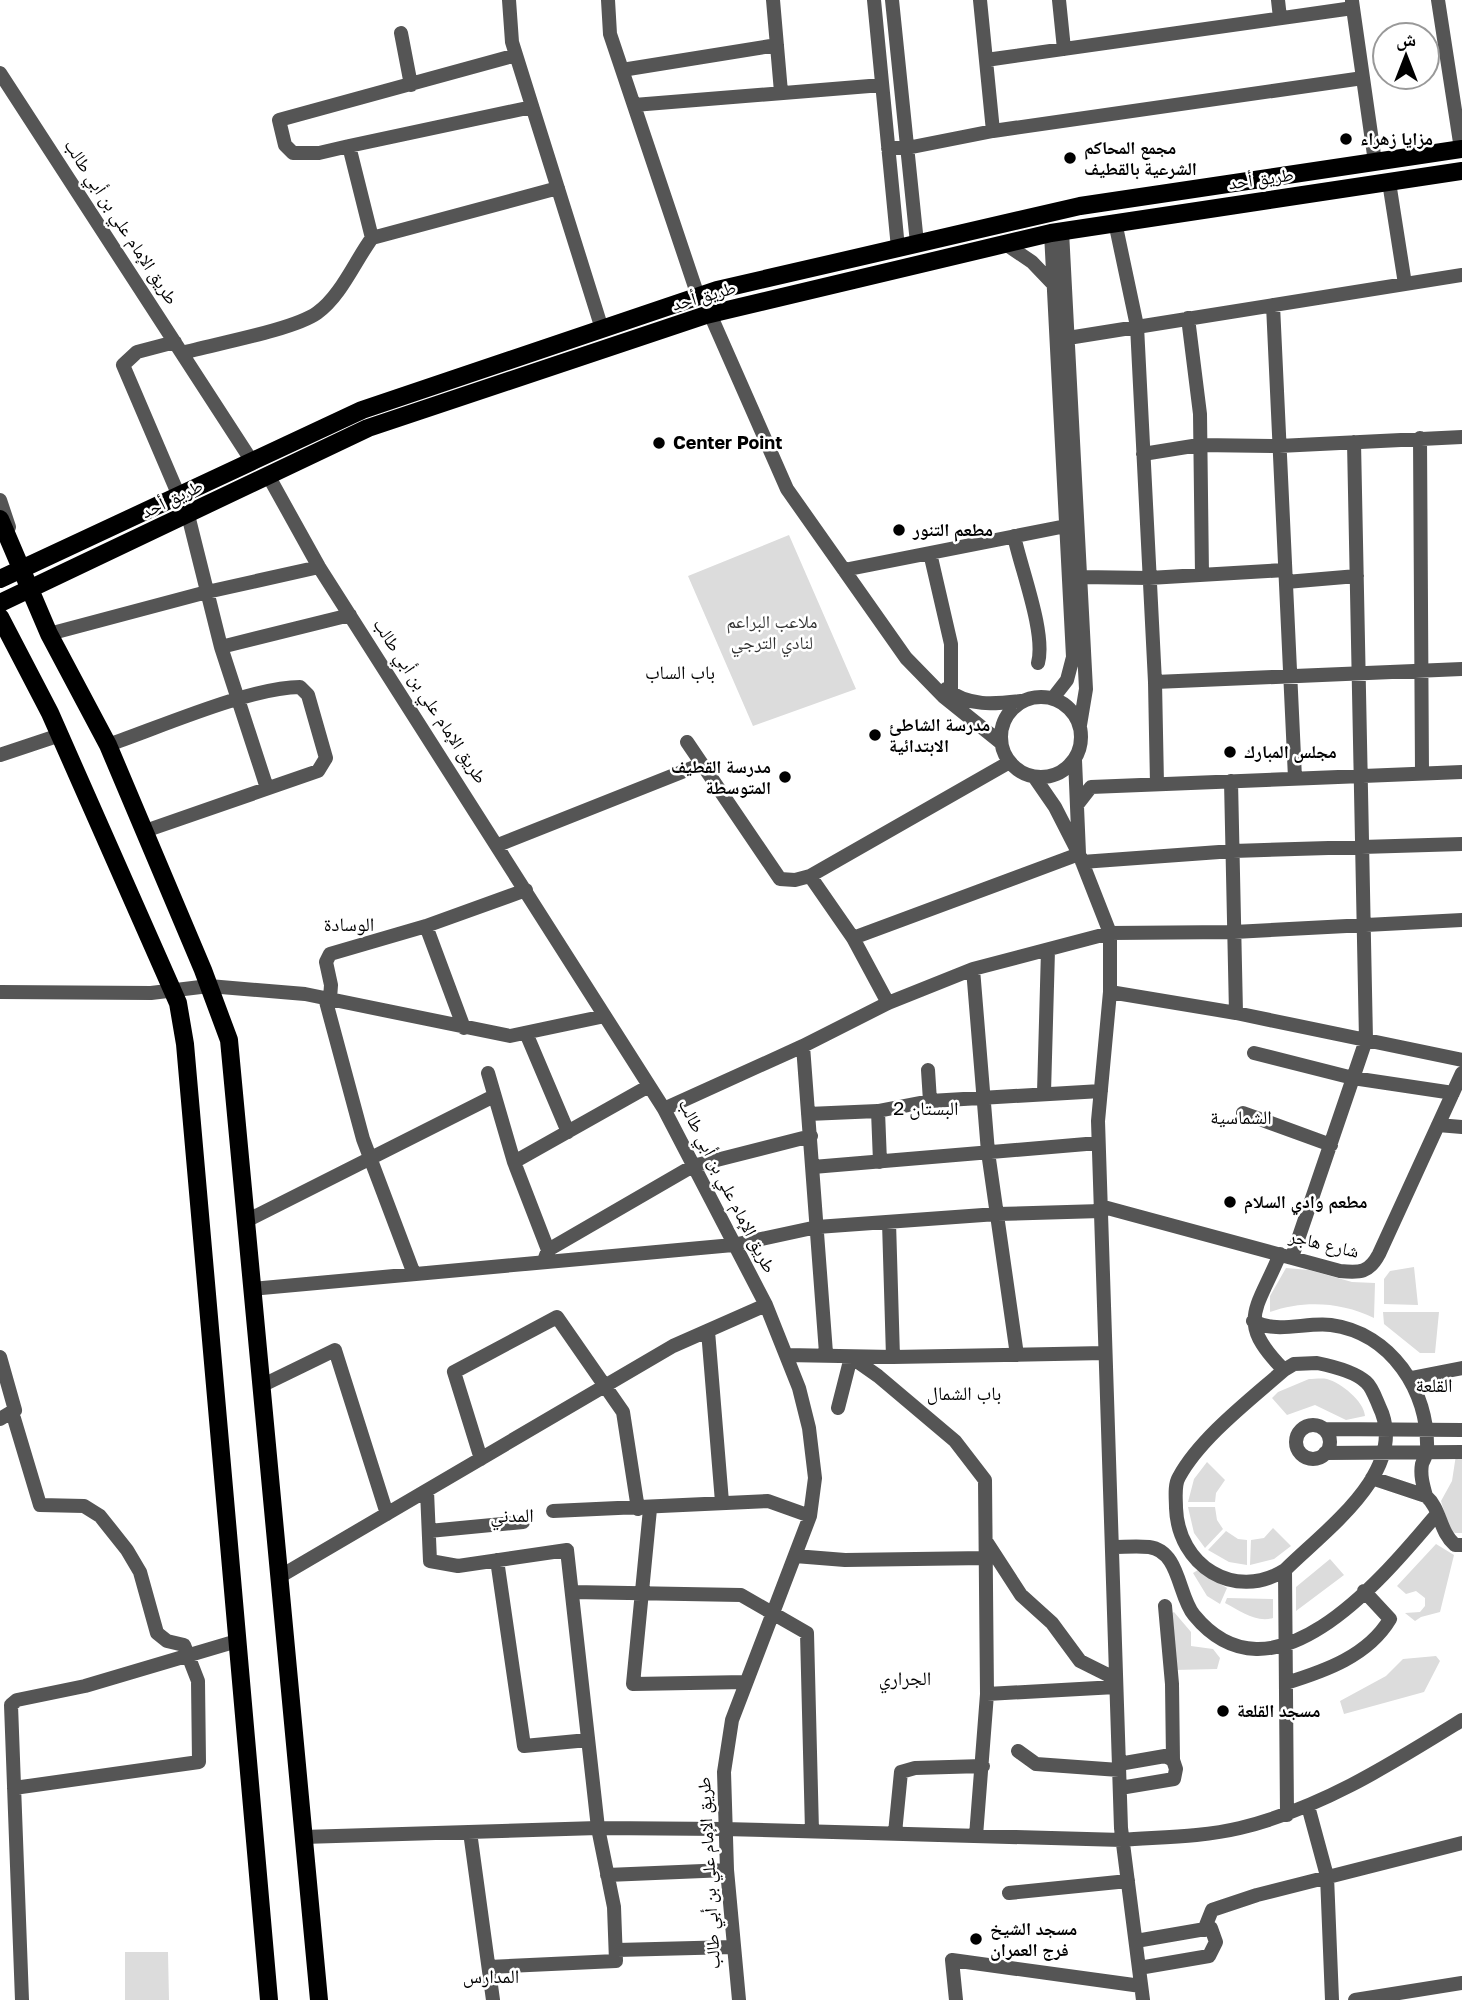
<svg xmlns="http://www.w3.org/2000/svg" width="1462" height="2000" viewBox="0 0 1462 2000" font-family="'Golos Text','Noto Naskh Arabic',sans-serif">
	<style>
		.green { fill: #dcdcdc }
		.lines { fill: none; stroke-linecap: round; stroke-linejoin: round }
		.minor { stroke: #555; stroke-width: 14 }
		.major { stroke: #000; stroke-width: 18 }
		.poi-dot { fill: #000; stroke: #fff; stroke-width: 2.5 }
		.labels { text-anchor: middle; stroke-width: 5; stroke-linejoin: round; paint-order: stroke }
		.poi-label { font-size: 18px; font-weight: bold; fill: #000; stroke: #fff; text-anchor: start }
		.street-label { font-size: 18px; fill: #000; stroke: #fff }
		.park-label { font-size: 18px; fill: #333; stroke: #fff }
		.neighbourhood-label { font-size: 19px; fill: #000; stroke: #fff }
	</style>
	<rect width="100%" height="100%" fill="#fff"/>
	<path class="green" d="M789,535l67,154 -103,37 -65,-150z
		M1414,1267l4,38 -34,-1v-25l6,-8z
		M1286,1268l23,2 43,12 23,1 -1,35c-33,-16 -70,-18 -104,-6v-16z
		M1383,1312h56l-4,41h-15l-36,-29z
		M1309,1379c5,0 13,-1 18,0 14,4 37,22 38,37l-19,4 -31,-15 -28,10 -15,-17 6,-6z
		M1456,1455l6,1v77h-7l-6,-5 -8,-27 11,-20z
		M1207,1462l18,18 -9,13 -1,9h-27l6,-23z
		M1188,1507h27l2,13 6,9 -18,19 -11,-15z
		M1273,1528l18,18 -17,13 -24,6 1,-25 13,-2z
		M1226,1531l12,8 9,1v25l-18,-3 -21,-12z
		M1436,1544l18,11 -14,57 -19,5 -6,4 -10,-8 15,-1 5,-6v-8l-9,-7 -10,3 -9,-8z
		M1330,1559l14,16 -48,36v-24z
		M1198,1570l29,18 -7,16 -13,-8 -14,-23z
		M1227,1598l46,1v19c-17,5 -33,-7 -48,-15z
		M1174,1612l17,20v14l22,3 7,9 -3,11 -43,1 -7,-54z
		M1436,1656l4,5 -16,31 -80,22 -4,-13 46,-25 17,-17z
		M125,1952h43l1,48h-44z"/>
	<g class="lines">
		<path class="minor" d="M509,0l3,42 90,287
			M608,0l2,34 88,262
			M773,0l8,92
			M874,0l24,248
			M892,0l25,243
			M980,0l13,131
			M1059,0l5,49
			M1278,0l2,18
			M1438,0l23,149
			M1352,1l23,161
			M401,33l10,52
			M986,60l367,-52
			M622,70l155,-25
			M0,73l253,390
			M634,105l248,-20
			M349,146l-30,7h-26l-8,-8 -6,-25 237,-65
			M888,148h19l86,-17 370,-53
			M1389,182l16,102
			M1115,222l22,104 18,356 2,102
			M1062,231l24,458 -6,36
			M1051,233l22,424 -6,23 -14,18
			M372,238l-23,-92 183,-39
			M1004,243l28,19 21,22
			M1273,305l22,473
			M710,314l77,175 119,169 38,39 56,45
			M1188,318l12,96 2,161
			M1068,338l394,-63
			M175,342l-38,10 -14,13 53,124 6,4
			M182,353c32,-9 111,-23 135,-40 24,-17 38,-52 55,-75l186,-50
			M1420,438l2,335
			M1143,454l56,-9 80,1 183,-9
			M269,477l50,90 345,542 102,196 33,83 10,40 6,50 -5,38 -78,204 -8,52 3,98 12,130
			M0,500l9,27
			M188,515l33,132 46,141
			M1014,536c7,33 32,97 24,127
			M930,553l21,91v49
			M844,570l222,-44
			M1081,577l68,1 136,-8
			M1286,582l71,-6
			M49,634l158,-42 112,-25
			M221,647l129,-32
			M1155,682l307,-13
			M946,689c22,18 49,15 75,12
			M1001 737a40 40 0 1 1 80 0a40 40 0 1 1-80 0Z
			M687,742l93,137 15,1 15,-4 198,-113
			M108,745c50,-17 143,-58 192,-58l8,8 18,63 -8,13 -173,60
			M0,755l60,-20
			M1075,760l4,93
			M1035,778l20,29 24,47 31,79v59l-12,129 23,707 22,172
			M1231,781l5,232
			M1077,805l14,-18 371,-15
			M498,845l204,-81
			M1082,862l151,-11 229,-7
			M810,876l43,62 35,65
			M426,926l38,102
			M853,938l226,-84
			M973,969l15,183 29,203
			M0,992l151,1 58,-7 96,8 205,42 95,-20
			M1110,992l126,21 226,47
			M325,998l38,141 51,135
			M330,999l1,-14 -5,-23 4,-8 96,-28 100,-36
			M526,1033l42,99
			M803,1046l23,307
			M1254,1053l99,25 100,15
			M928,1070l2,31
			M488,1073l26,89 34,88 -3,8
			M1044,1093l4,-143
			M664,1109l139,-63 85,-43 85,-34 137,-36 124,-1 228,-12
			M878,1111l2,51
			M1243,1113l88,32
			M808,1114l70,-3 52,-10 171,-10
			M1438,1125l24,2
			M514,1162l135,-76
			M813,1167l285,-24
			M1100,1206l240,65c20,2 29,2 39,-17l83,-181
			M246,1221l248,-125
			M889,1222l4,135
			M548,1250l145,-84 118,-30
			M1280,1254c-23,56 -45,67 4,116
			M1292,1257l74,-217 -12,-598
			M252,1289l481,-44 84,-18 180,-13 104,-3
			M1253,1321c24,13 52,1 78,4 60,8 98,66 96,124 0,6 -3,10 -5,15 -2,11 1,21 4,32
			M708,1331l14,171
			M786,1355l107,2 212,-4
			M0,1357l15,53 -15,9
			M1317,1363c15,3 37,8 49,19 6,5 10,17 13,24 32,64 -54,124 -94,164 -51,32 -107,-5 -109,-62 0,-9 -2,-23 3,-31 21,-39 72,-78 105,-107l10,-6z
			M1411,1378l51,-10
			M261,1386l74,-36 52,164
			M838,1408l13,-51 27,19 77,65 30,39 2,214 -11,142
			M1296 1442a17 17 0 1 1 34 0a17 17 0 1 1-34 0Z
			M1325,1429l137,1
			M1325,1453l137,-1
			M481,1459l-27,-87 103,-55 66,95 15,97
			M1372,1478l54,18c15,13 13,35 29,49h7
			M427,1491l3,70 28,5 109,-16 31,278 16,79 2,54 -127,6
			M650,1509l-17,175 113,-2
			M553,1511l215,-10 42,15
			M429,1531l94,-9
			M986,1541l35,54 31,28 28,38 36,18
			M1112,1547c12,0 25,-1 37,0 31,4 29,49 45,68 80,98 192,-41 243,-101
			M795,1556l50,4 141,-2
			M497,1560l27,186 64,-6
			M1285,1570l2,245
			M279,1577l394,-231 93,-41
			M572,1592l169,3 66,38 5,198
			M1165,1606l7,78 1,76
			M1286,1683c39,-12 82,-27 104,-64l-26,-28
			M987,1694l129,-7
			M1018,1751l18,13 83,6
			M1119,1764l46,-8 8,4 3,9 -2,10 -54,9
			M14,1788l185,-26 -1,-81 -14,-36 -17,-4 -10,-8 -17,-61 -13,-22 -27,-34 -16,-10 -44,-1 -27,-90 2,-5
			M1308,1806l19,70 5,124
			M470,1832l23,168
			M895,1833l6,-61 14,-4 68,-2
			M303,1837l295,-9 126,1 398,11c39,-3 80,-3 118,-12 82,-20 151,-64 222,-108
			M607,1875l120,-5
			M1009,1893l119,-12
			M1204,1930l8,-20 45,-15 205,-52
			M1136,1941l75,-13 5,14 -7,14 -70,12
			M617,1950l116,-3
			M22,2000l-11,-295 6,-5 68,-14 152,-45
			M956,2000l-4,-40 189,26
			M1355,2000l107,-17"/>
		<path class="major" d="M0,519l49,115 59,111 95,225 26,70 90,960
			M0,579l362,-169 355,-120 363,-84 382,-57
			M0,603l368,-175 338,-113 345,-82 411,-62
			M0,617l50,96 128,290 7,41 84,956"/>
	</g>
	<g class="poi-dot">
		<circle cx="1346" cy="139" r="7"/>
		<circle cx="1070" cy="158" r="7"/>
		<circle cx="659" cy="443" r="7"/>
		<circle cx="899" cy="530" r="7"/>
		<circle cx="875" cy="735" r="7"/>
		<circle cx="1230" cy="752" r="7"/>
		<circle cx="785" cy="777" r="7"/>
		<circle cx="1230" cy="1202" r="7"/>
		<circle cx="1223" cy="1711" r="7"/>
		<circle cx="976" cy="1939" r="7"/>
	</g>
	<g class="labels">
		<g class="poi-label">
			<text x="1360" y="145">مزايا زهراء</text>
			<text x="1084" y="154">مجمع المحاكم<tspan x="1084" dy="21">الشرعية بالقطيف</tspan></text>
			<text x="673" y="449">Center Point</text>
			<text x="913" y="536">مطعم التنور</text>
			<text x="889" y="731">مدرسة الشاطئ<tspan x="889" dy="21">الابتدائية</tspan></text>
			<text x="1244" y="758">مجلس المبارك</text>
			<text x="771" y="773" text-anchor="end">مدرسة القطيف<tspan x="771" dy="21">المتوسطة</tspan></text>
			<text x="1244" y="1208">مطعم وادي السلام</text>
			<text x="1237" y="1717">مسجد القلعة</text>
			<text x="990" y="1935">مسجد الشيخ<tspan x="990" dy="21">فرج العمران</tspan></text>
		</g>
		<g class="street-label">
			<text transform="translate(1261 179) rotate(-8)" y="6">طريق أحد</text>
			<text transform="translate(121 222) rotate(57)" y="6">طريق الإمام علي بن أبي طالب</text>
			<text transform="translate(704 296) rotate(-16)" y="6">طريق أحد</text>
			<text transform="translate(172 499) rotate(-26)" y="6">طريق أحد</text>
			<text transform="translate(430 701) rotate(57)" y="6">طريق الإمام علي بن أبي طالب</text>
			<text transform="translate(727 1186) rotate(63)" y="6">طريق الإمام علي بن أبي طالب</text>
			<text transform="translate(1324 1244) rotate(13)" y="6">شارع هاجر</text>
			<text transform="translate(709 1873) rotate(-93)" y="6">طريق الإمام علي بن أبي طالب</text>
		</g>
		<g class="park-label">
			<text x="772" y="628">ملاعب البراعم<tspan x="772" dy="21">لنادي الترجي</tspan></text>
		</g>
		<g class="neighbourhood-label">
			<text x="680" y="679">باب الساب</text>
			<text x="349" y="931">الوسادة</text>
			<text x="926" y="1115">البستان 2</text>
			<text x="1241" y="1124">الشماسية</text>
			<text x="1434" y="1392">القلعة</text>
			<text x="964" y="1400">باب الشمال</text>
			<text x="512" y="1522">المدني</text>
			<text x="905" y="1685">الجراري</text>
			<text x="491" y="1983">المدارس</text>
		</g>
	</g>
	<g transform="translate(1406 56)"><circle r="33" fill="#ffffff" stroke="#999999" stroke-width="2"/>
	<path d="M0-5L12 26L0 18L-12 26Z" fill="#000000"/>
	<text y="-10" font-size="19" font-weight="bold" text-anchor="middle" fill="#000000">ش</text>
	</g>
</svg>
